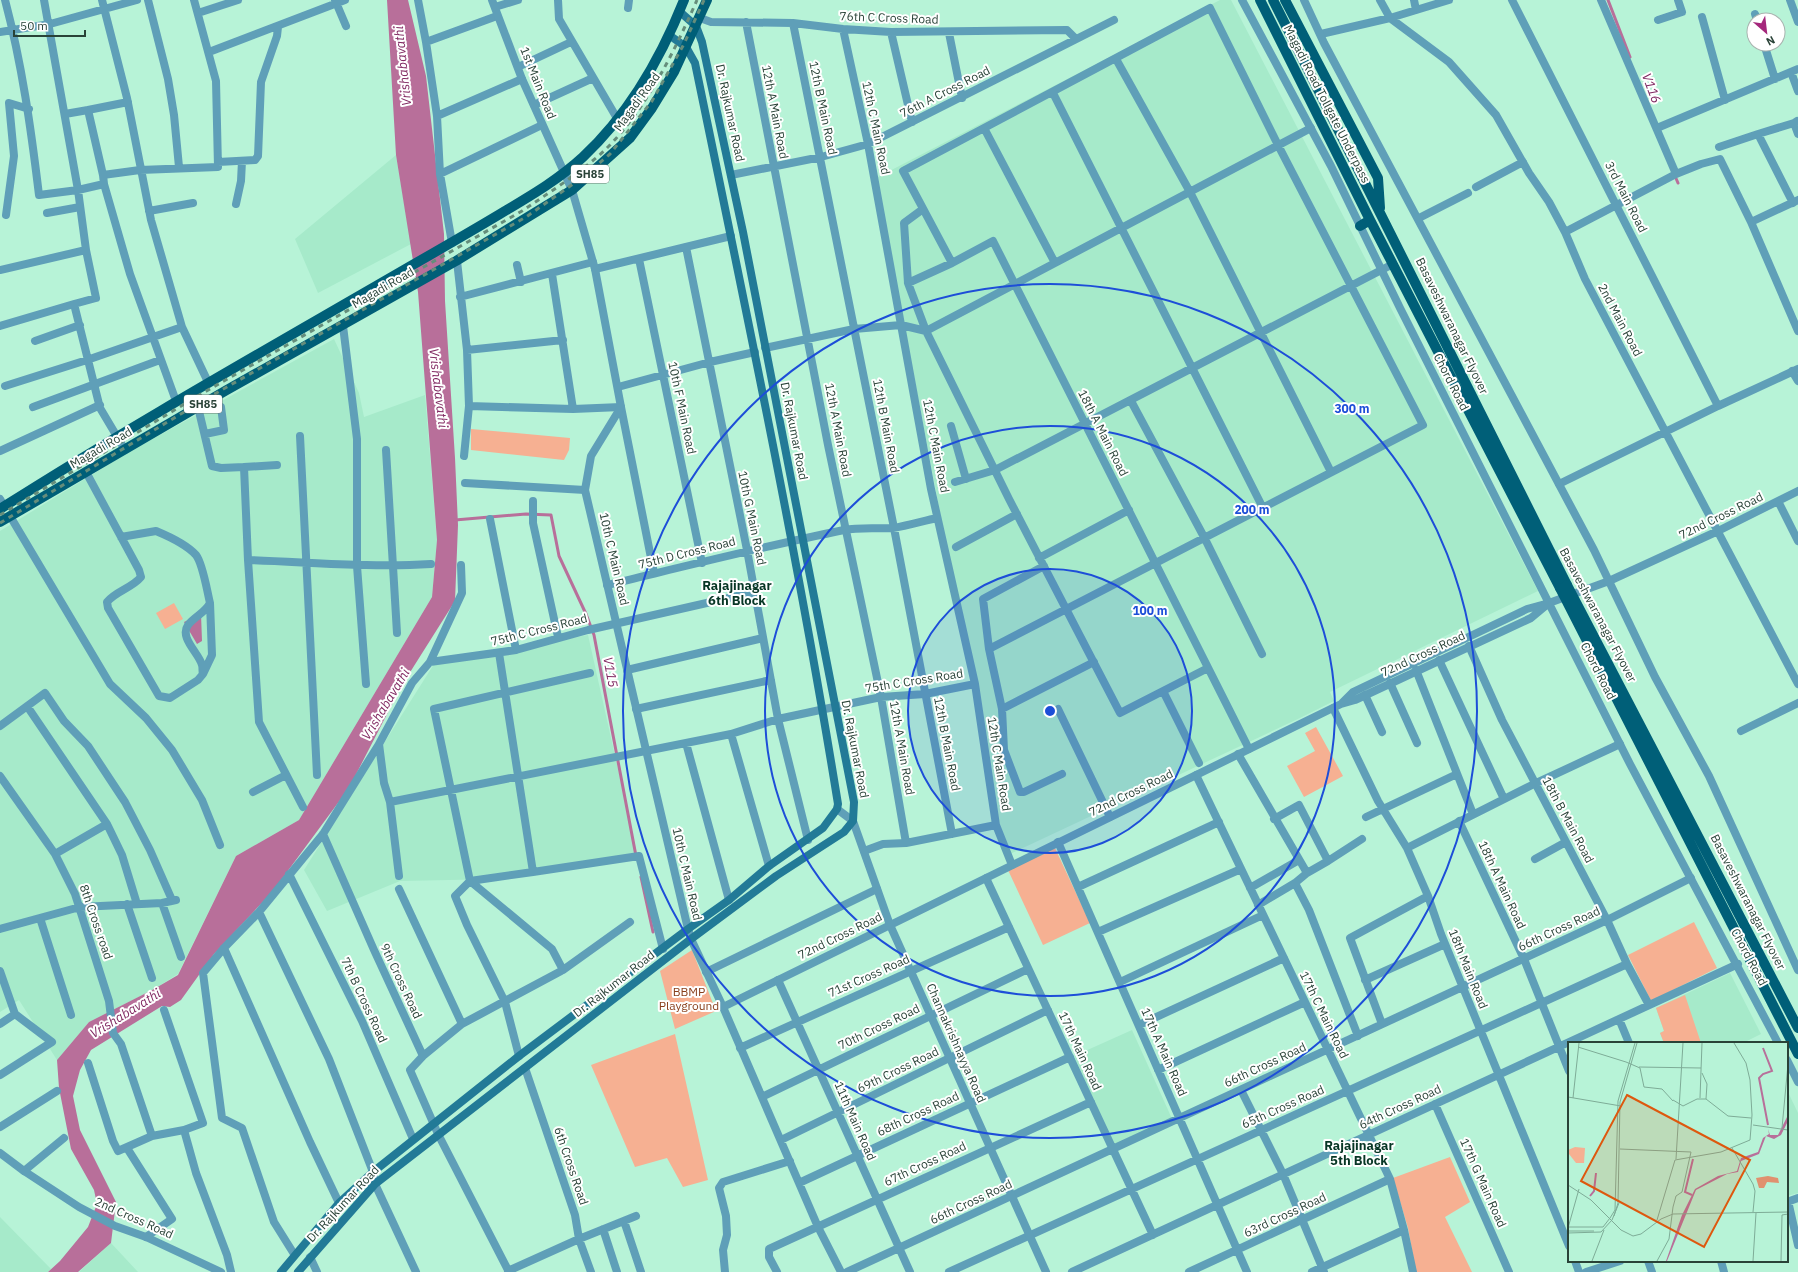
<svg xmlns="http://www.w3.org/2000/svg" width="1798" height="1272" viewBox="0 0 1798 1272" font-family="'IBM Plex Sans',sans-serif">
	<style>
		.built { fill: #a6eaca }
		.green { fill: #f6b092 }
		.water { fill: #b86f9a }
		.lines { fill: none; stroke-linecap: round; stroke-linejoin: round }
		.stream { stroke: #b86f9a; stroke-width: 3 }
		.minor { stroke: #5f9fb8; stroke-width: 8 }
		.tertiary { stroke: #5f9fb8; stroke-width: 8 }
		.secondary { stroke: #227a97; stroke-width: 8 }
		.primary { stroke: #005f78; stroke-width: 10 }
		.rail { stroke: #658d7b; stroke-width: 3; stroke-dasharray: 5 5; stroke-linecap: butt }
		.primary-bridge { stroke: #005f78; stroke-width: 10 }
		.ring { fill: none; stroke: #1d4ed8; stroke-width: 2 }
		.labels { text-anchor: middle; stroke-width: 4; stroke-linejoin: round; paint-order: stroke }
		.shield { fill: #fff; stroke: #697b73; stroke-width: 1 }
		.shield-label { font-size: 11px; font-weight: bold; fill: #294237 }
		.street-label { font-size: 12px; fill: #294237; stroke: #fff }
		.park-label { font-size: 12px; fill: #883f1c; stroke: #fff }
		.water-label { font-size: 13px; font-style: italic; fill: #812962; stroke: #fff }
		.neighbourhood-label { font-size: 13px; font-weight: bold; fill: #073625; stroke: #fff }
		.inset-river { fill: none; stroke: #b86f9a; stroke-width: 2 }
		.inset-road { fill: none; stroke: #7eac97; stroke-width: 1 }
		.view { fill: #de580e; fill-opacity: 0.15; stroke: #de580e; stroke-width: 2 }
		.inset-edge { fill: none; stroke: #294237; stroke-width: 2 }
		.centre { fill: #1d4ed8; stroke: #fff; stroke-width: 2 }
		.ring-label { font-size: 12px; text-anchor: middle; font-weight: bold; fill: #1d4ed8; stroke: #fff; stroke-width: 4; stroke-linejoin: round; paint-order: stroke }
	</style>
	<rect width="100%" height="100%" fill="#b7f3d7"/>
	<path class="built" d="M1220,0h11l307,591 -208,101 4,9 -34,17 -290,136 -9,-23 -125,-653z
		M396,155l15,89 -93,49 -23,-54z
		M334,339l25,54 5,24 61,-22 12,145 -5,57 -133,223 -63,36 -58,118 -24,15 -65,33 -32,38 -38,-60 -19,12v-481l129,-79z
		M588,635l49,219 -139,25 -98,2 -73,30 -23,-41 130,-206z
		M1730,973l31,61 -18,9h-79l-4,-10 4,-2 -8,-23z
		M1132,1030l41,91 -58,26 -41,-91z
		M1787,1090l11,23v80l-11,3z
		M0,1217l51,52 -3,3h-48z
		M111,1243l27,29h-59z"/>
	<path class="green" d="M471,429l99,9 -1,12 -5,10 -93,-10z
		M174,603l9,16 -18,10 -9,-16z
		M1316,727l27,49 -39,21 -17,-31 28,-15 -10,-18z
		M1055,848l35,75 -47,22 -35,-75z
		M1694,922l23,46 -66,33 -23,-46z
		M692,950l24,61 -41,18 -15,-58z
		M1685,995l16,48h-37l-4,-10 4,-2 -8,-23z
		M675,1034l33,146 -25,7 -16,-29 -32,9 -44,-102z
		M1450,1157l20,45 -25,15 27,55h-56l-8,-44 -15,-50z"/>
	<path class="water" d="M387,0h21l18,76 18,158 1,67 10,157 3,67 -3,76 -53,84 -53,103 -76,103 -59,63 -33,46 -11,7 -8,-1 -71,44 -11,20 -7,26 7,34 36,72 -5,41 -33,29h-30l12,-11 28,-34 9,-23 -3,-14 -23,-41 -12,-61 -2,-28 32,-38 65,-33 24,-14 58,-119 63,-36 133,-223 5,-57 -19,-248 -22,-137z
		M201,614l1,27 -5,3 -13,-22z"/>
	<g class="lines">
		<path class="stream" d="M1608,0l22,57
			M1675,176l3,7
			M455,520l71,-6 25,1 8,41 27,58 8,21 42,221
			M641,877l12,55"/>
		<path class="minor" d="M5,0c17,64 26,129 34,195l39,-5 26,-6
			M102,0l25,98 24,122 31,107 26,55
			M148,0l20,79 6,36 5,52
			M335,0l11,26
			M418,0l8,42 11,74 3,58 12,69
			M558,0l1,19 59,101
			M1380,0l10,18 59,44 47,53 33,58 20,29 16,30 20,47 213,405
			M1414,0l2,10
			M1512,0l206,406
			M1601,0l75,174 25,-10 19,-5 31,63 47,109
			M1790,0l8,22
			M495,7l23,-7
			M628,8l1,-8
			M198,13l40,-13
			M1755,14l2,6
			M1702,17l23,83
			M700,18l11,4 82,1 50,6 48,3 176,-2 9,9
			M1658,20l24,-8 -4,-12
			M746,22l82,423 53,252 25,146
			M793,23l101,505 58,306
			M843,29l25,115 63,345 44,195 21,141 16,40
			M0,32l50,-8 87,-24
			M891,32l21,90
			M949,33l13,65
			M1321,34l69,-16 59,-18
			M426,42l71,-26
			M1764,44l11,35
			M209,52l136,-52
			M1116,59l74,133 141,280
			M518,67l53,-25
			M1791,72l7,19
			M1053,93l210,415
			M534,105l59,-27
			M88,110l40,-8
			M65,114l23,-4 15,65
			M437,116l85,-37
			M1797,121l-3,2 4,11
			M984,128l71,135
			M1657,128l141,-59
			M1758,134l36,-11
			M1719,147l39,-13 35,69
			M218,162l37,-2 3,-4 3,-74 16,-46 1,-9
			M440,174l102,-49
			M731,175l90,-18 47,-13 246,-124
			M1476,187l47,-25
			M236,204l5,-23 1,-20
			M923,209l-19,14 4,60 18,48 83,168 111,214 88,-45
			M149,211l44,-8
			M47,213l33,-6
			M6,215l8,-59 -5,-53 20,6
			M1419,218l49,-25
			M1751,222l47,-22
			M1565,232l111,-58
			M686,247l61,303 31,169 30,121
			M86,250l10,48 -22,6 26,104 25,42
			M639,259l63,304
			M457,261l10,89 2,56 -5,50
			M952,263l-49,-92 307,-163 68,137 145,280 -434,224 13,60 2,41 16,42h4l38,-18
			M517,265l4,17
			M595,269l136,-33
			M0,270l86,-20 -8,-60 -34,-190
			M552,274l21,135
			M908,283l44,-20 41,-22 256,508
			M460,297l133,-35
			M0,326l74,-22
			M343,326l14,113v127l9,118
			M35,341l45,-16
			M765,348l89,-19 47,-4 25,6 385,-203
			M467,350l96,-10
			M1792,371l6,10
			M5,386l82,-26 95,-33
			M618,387l92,-25 45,-10
			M176,401l-46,-127 -26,-90 -1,-9 37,-5 78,-3 -2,-86 -22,-81
			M1131,401l73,136 58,117
			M469,406l104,3 48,-2 33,166
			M33,407l127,-47
			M198,407l14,59 9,2 23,-1 4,93c62,2 122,8 183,4
			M951,426l15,53
			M205,434l19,-4 -3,-23
			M300,436l17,339
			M386,450l11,183
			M0,451l100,-46
			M244,467l33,-2
			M86,472l53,98 2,7c-9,11 -25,14 -34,25l1,6 51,88 11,2 28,-18 5,-6c-1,-2 0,-6 -1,-9 -3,-12 -23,-27 -14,-40 7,-9 17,-12 22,-22 -3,-12 -7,-39 -14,-48 -9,-10 -28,-19 -40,-24l-35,6
			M955,482l40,-12 398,-206
			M465,483l120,7
			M1559,484l159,-78 80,-37
			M0,499l4,7
			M533,501v22l25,114
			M1778,501l20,40
			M10,516l100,168 36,34 26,32 30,50 18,45
			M490,519l26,131
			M956,547l61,-33
			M1039,558l90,-48
			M248,560l11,162 44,85
			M461,565l1,28 -32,69 86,-12 72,-20 167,-38
			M1609,581l109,-50 80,-40
			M607,585c79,-19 158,-39 237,-55 16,-3 33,-1 49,-2 14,-2 30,-7 44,-10
			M1469,646l33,74 105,200 20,44 22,41
			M989,649l-6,-50 61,-33
			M499,653l34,219 106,-16 24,93
			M1439,660l65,139
			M430,662l-18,21 -33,61 5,39 6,19 341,-68 47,-15 103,-22 44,-3 50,-10
			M627,670l136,-32
			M1416,670l57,144
			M203,674l9,-19 -2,-52
			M1390,683l27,60
			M1163,691l36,72
			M1365,695l17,37
			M27,706l80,118 -52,30
			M1333,708l45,93 29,47 21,48 13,38 128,312
			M636,709l135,-29
			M1002,709l92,-47
			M1058,709l52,108
			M0,726l45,-33 19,28 24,25 37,56 25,48 22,50
			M1741,731l57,-28
			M731,734l38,132
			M686,743l43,157
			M1238,754l69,119 -12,10 -37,22
			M1196,775l194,404 14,51 9,42
			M0,776l55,78 20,40 34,107 4,32 8,11 31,92 32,-6 12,43 31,82 4,17
			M253,792l33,-17
			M390,802l9,74
			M1366,817l91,-43
			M1274,819l25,-14 29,56 -21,12
			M1459,821l65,138 45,112
			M107,824l15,31 15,49
			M323,834l51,116 49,106 -13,14 28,64 71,138
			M1058,842l189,430
			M1407,848l125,-63 88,-41
			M864,851l19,-7 23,-1 90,-18
			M1535,859l31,-17
			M1328,861l34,-22
			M289,874l73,147 51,118
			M986,878l167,357
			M1295,883l14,27 49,126
			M1078,887l141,-65
			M1250,888l49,-28
			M399,889l63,135
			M162,903l19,54
			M127,904l25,74
			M259,912l70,147 44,113 2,12 41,88
			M40,918l31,97
			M0,929l80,-22 82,-4 14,-3
			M1098,932l143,-63
			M224,948l86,194 29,61
			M563,970l67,-48
			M0,971l15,43 -15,10
			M706,972l171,-83
			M778,980l132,292
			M1365,980l80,-36
			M1120,982l143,-67
			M723,1007l95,220 23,45
			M164,1010l39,113 -19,7
			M1619,1019l10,24
			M1382,1024l-32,-86 78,-42
			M1139,1025l145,-67
			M740,1048l269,-121
			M423,1056l39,-32 101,-54 -11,-21 -82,-68 -36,-172 156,-36
			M519,1056l-14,-54 -38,-77 -12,-29 15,-15 63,-9
			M88,1063l25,78 5,10 34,-15
			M525,1068l50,147 4,24 12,33
			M1158,1070l147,-68
			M0,1075l52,-33 -37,-28
			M1241,1090l42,84 41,98
			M762,1097l266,-128
			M1435,1104l74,168
			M0,1127l57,-36
			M781,1140l267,-130
			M127,1148l45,71 -26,18
			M24,1171l40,-33
			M799,1183l271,-126
			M1788,1201l10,44
			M1787,1202l11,-4
			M624,1221l17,51
			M603,1229l14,43
			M294,1254l-20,-32 -32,-94 -20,-10 -19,-145 21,-25 35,-36 64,-78 56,-90
			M310,1257l7,15
			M1575,1261l4,11
			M1648,1261l4,11
			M1721,1261l3,11
			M508,1271l71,-32 57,-23
			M725,1272l-2,-22 4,-15 -1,-19 -7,-28 4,-6 67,-21
			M777,1272l-8,-15v-8l322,-147
			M847,1272l760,-352 84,-42
			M949,1272l678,-308
			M1072,1272l666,-308
			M1189,1272l201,-93
			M1312,1272l92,-42
			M1586,1272l34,-11"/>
		<path class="tertiary" d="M492,0l30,79 50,111 23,79 26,138 -30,49 -6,34 103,439 3,10 32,68 618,-303 14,-4 176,-82 18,-15
			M1242,0l89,166 69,142 230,456 148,279
			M1304,0l20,43 270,507 61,127 54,99 89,194
			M1342,703l11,-11 174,-83 22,-6 60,-22
			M837,809l16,12 37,104 156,347
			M1787,1060l11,22
			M0,1153l24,18 55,36 36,19 31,11 75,35"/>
		<path class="secondary" d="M281,1272l58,-69 34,-31 146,-116 169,-127 41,-29 40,-34 54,-38 14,-19 1,-5c-40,-248 -92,-494 -143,-741l-9,-16 -17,-12
			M298,1272l77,-88 316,-245 85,-63 68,-44 9,-11 1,-19 -111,-570 -41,-190 -6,-16 -17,-15"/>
		<path class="primary" d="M1260,0l110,220 190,368
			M1273,0l294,585
			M1285,0l93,178 2,30
			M1360,226l10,-6
			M0,509c129,-82 262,-157 395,-234 35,-20 70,-40 105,-61 30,-18 58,-34 83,-57 46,-43 78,-99 101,-157
			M0,522l225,-131 231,-130 116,-71 58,-52 22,-30 22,-36 33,-72"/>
		<path class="rail" d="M0,515l201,-121 321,-183c28,-19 58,-38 83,-61 41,-40 69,-98 92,-150
			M0,523l204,-123 322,-183 57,-40 27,-23 42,-53 32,-57 20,-44"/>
		<path class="primary-bridge" d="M1567,585l231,443
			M1560,588l238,466"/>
	</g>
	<circle cx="1050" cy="711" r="142" fill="#1d4ed8" fill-opacity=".12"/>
	<g class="ring">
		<circle cx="1050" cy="711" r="142"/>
		<circle cx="1050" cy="711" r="285"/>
		<circle cx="1050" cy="711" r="427"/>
	</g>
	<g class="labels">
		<g class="shield">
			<rect x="571" y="165" width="38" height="18" rx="3"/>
			<rect x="184" y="395" width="38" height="18" rx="3"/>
		</g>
		<g class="shield-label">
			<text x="590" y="178">SH85</text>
			<text x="203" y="408">SH85</text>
		</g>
		<g class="street-label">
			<text transform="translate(889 18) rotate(2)" y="4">76th C Cross Road</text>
			<text transform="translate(538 83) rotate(68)" y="4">1st Main Road</text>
			<text transform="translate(945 92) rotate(-27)" y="4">76th A Cross Road</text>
			<text transform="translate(637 102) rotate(-54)" y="4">Magadi Road</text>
			<text transform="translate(1327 104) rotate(63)" y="4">Magadi Road Tollgate Underpass</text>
			<text transform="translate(823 108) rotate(78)" y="4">12th B Main Road</text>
			<text transform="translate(775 112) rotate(79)" y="4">12th A Main Road</text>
			<text transform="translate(730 113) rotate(78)" y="4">Dr. Rajkumar Road</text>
			<text transform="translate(876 128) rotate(78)" y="4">12th C Main Road</text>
			<text transform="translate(1626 197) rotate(63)" y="4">3rd Main Road</text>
			<text transform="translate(383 288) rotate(-30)" y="4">Magadi Road</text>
			<text transform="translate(1620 320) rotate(62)" y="4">2nd Main Road</text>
			<text transform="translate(1452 326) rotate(64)" y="4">Basaveshwaranagar Flyover</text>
			<text transform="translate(1451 382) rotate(63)" y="4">Chord Road</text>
			<text transform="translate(682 408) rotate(78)" y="4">10th F Main Road</text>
			<text transform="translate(886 426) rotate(79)" y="4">12th B Main Road</text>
			<text transform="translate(838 430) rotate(79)" y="4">12th A Main Road</text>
			<text transform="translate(794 431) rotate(79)" y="4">Dr. Rajkumar Road</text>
			<text transform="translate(1103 433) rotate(63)" y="4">18th A Main Road</text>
			<text transform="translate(936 446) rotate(79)" y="4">12th C Main Road</text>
			<text transform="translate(101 448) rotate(-30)" y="4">Magadi Road</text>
			<text transform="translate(1721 516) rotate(-26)" y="4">72nd Cross Road</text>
			<text transform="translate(752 518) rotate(78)" y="4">10th G Main Road</text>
			<text transform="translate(687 553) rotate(-14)" y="4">75th D Cross Road</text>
			<text transform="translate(614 559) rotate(77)" y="4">10th C Main Road</text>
			<text transform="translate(1598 615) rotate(62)" y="4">Basaveshwaranagar Flyover</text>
			<text transform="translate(539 630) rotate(-14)" y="4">75th C Cross Road</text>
			<text transform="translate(1423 654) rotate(-25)" y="4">72nd Cross Road</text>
			<text transform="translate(1598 671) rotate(63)" y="4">Chord Road</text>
			<text transform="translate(914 681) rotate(-9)" y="4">75th C Cross Road</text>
			<text transform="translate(947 744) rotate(79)" y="4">12th B Main Road</text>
			<text transform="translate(902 748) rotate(80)" y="4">12th A Main Road</text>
			<text transform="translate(855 749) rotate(79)" y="4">Dr. Rajkumar Road</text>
			<text transform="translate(999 764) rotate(81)" y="4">12th C Main Road</text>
			<text transform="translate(1131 793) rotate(-26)" y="4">72nd Cross Road</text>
			<text transform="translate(1568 820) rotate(62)" y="4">18th B Main Road</text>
			<text transform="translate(687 874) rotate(77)" y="4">10th C Main Road</text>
			<text transform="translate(1502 885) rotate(65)" y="4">18th A Main Road</text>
			<text transform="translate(1748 902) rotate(63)" y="4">Basaveshwaranagar Flyover</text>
			<text transform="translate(96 922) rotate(71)" y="4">8th Cross road</text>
			<text transform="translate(1559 929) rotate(-25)" y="4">66th Cross Road</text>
			<text transform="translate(840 936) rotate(-26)" y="4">72nd Cross Road</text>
			<text transform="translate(1749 957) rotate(62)" y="4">Chord Road</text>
			<text transform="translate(1468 969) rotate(68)" y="4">18th Main Road</text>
			<text transform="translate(869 976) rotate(-24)" y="4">71st Cross Road</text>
			<text transform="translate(401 981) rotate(65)" y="4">9th Cross Road</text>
			<text transform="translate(614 984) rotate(-38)" y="4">Dr. Rajkumar Road</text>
			<text transform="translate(364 1000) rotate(65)" y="4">7th B Cross Road</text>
			<text transform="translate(1324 1015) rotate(64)" y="4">17th C Main Road</text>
			<text transform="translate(879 1027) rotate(-26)" y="4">70th Cross Road</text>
			<text transform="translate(956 1043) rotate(66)" y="4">Channakrishnayya Road</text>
			<text transform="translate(1080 1051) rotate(65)" y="4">17th Main Road</text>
			<text transform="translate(1164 1052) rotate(66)" y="4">17th A Main Road</text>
			<text transform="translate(1265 1065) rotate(-25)" y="4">66th Cross Road</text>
			<text transform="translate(898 1070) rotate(-26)" y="4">69th Cross Road</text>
			<text transform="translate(1283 1107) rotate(-24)" y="4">65th Cross Road</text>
			<text transform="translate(1400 1107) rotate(-25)" y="4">64th Cross Road</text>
			<text transform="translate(918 1114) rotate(-25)" y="4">68th Cross Road</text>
			<text transform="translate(855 1121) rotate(66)" y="4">11th Main Road</text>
			<text transform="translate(925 1164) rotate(-25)" y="4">67th Cross Road</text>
			<text transform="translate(571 1166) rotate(71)" y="4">6th Cross Road</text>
			<text transform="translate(1483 1183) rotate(66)" y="4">17th G Main Road</text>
			<text transform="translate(971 1202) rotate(-25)" y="4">66th Cross Road</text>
			<text transform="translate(343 1204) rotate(-47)" y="4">Dr. Rajkumar Road</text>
			<text transform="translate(1285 1215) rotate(-25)" y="4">63rd Cross Road</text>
			<text transform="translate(134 1218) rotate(24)" y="4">2nd Cross Road</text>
		</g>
		<g class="park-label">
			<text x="689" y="996">BBMP<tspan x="689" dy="14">Playground</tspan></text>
		</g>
		<g class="water-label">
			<text transform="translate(402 66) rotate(-96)" y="5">Vrishabavathi</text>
			<text transform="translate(1652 88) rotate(69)" y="5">V116</text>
			<text transform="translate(439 388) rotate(83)" y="5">Vrishabavathi</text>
			<text transform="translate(611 672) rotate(79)" y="5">V115</text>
			<text transform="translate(385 704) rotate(-59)" y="5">Vrishabavathi</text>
			<text transform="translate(125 1013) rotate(-32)" y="5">Vrishabavathi</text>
		</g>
		<g class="neighbourhood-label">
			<text x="737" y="590">Rajajinagar<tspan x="737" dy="15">6th Block</tspan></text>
			<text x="1359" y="1150">Rajajinagar<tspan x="1359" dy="15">5th Block</tspan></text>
		</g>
	</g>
	<g transform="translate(1568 1042)">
		<rect width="220" height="220" fill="#b7f3d7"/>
		<path d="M7,105l10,1 -1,15h-8l-7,-9 -1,-4z" fill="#f6b092"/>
		<path d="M200,134l10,2 1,5 -12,-1 -3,6h-5l-3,-10z" fill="#e0916f"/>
		<path d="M220,73v6l-7,14 -7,4 -8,-3 -7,18 -18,7 -3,11 -11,2 -31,16 -29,71h-1l16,-46 13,-26 23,-13 19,-5 4,-13 17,-6 5,-14 6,-4 -1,-5 2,6h8z" fill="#b86f9a"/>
		<path class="inset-river" d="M195,6l9,23 -9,3 -4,4 9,47M124,153l-7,-3 8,-33M22,154l4,-5 2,-18"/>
		<path class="inset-road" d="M10,5l48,15M58,20l14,6M71,25l62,1M72,26l4,19 18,2 11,12M134,31l5,11 -1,15M0,55l53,9M5,56l6,-55M132,56l2,-55M105,58l10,6 14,-7h9l22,17 23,2M185,83l35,5M214,86l6,-64M164,106l21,36 2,7 -2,21M52,107l71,3 -9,40 -6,4 -3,11 -4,32 -12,22M108,117l7,-116M0,143l23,15 30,30 12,6 8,-2 20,-15 12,-5 115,-2M46,174l4,-13 2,-101 17,-59M42,176l5,-8 3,-109 17,-58M44,178l7,-17M89,178l18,-60 46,-8 29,-12 2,-25 -2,-35 -4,-17 -12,-20M0,185h35l7,-9M0,186l11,-39M0,189h26M0,191l33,-1 11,-12M24,219l12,-31M185,219l3,-48M213,219l1,-46 6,-1"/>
		<path class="view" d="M59,53l123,65 -46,87 -123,-66z"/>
		<rect width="220" height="220" class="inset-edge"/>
	</g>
	<circle cx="1050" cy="711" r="6" class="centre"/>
	<g class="ring-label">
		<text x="1352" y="413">300 m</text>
		<text x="1252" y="514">200 m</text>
		<text x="1150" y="615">100 m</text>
	</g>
	<g transform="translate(1766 32) rotate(152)"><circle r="19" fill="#ffffff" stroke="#a9b3af"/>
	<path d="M0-3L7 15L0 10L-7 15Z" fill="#a5287c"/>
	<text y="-6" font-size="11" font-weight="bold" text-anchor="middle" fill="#294237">N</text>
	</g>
	<path d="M14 30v6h71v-6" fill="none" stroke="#294237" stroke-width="2"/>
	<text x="20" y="30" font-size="12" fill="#294237" stroke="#ffffff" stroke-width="3" paint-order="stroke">50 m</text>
</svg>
